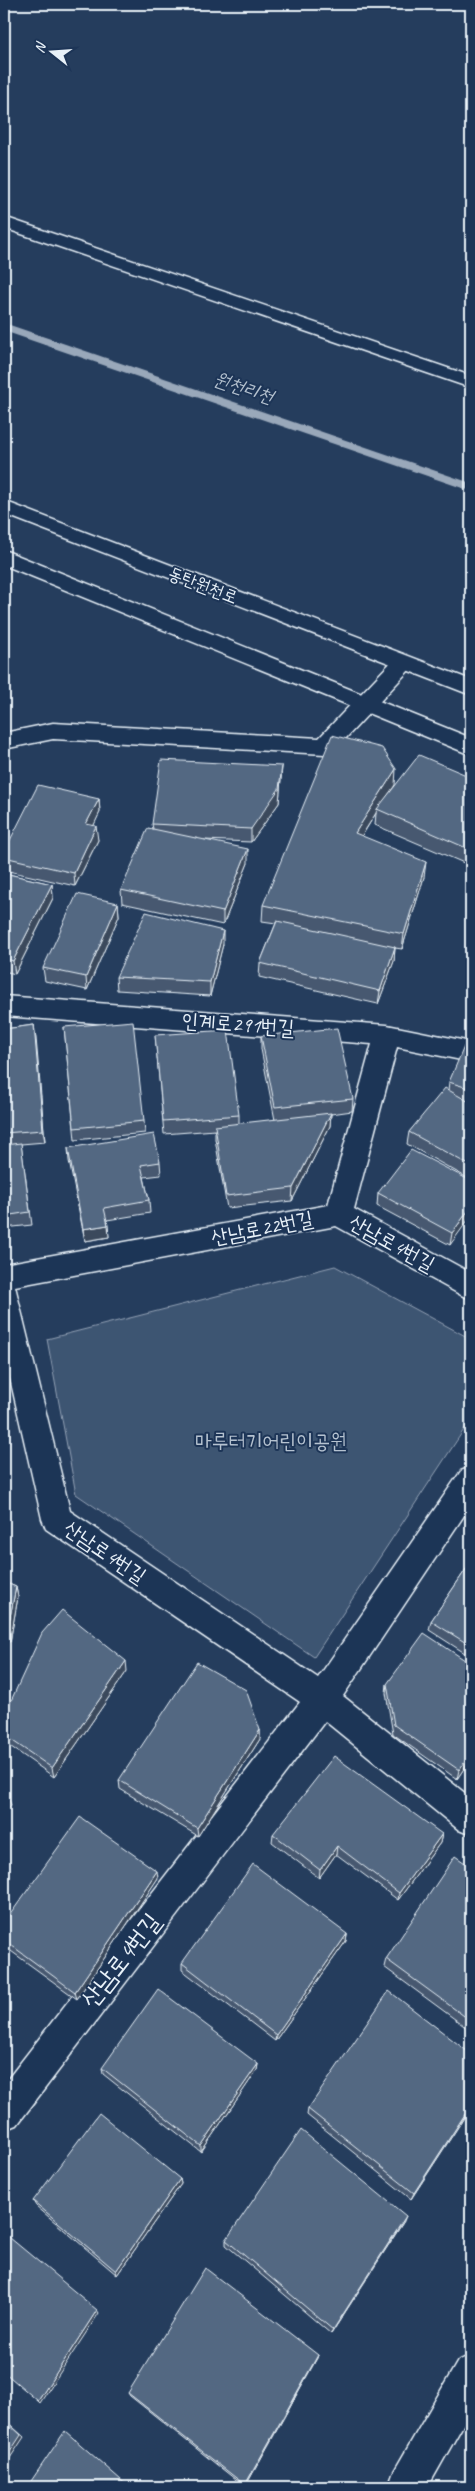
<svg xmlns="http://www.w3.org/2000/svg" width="475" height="2491" viewBox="0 0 475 2491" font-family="Caveat,'Poor Story',sans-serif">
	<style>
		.green { fill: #3e5472; stroke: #93a2b5 }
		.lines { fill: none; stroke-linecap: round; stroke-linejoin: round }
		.stream { fill: #99a8ba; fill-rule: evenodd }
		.lane-casing { stroke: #e8f1f8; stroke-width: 3 }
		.street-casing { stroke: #e8f1f8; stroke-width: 3 }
		.secondary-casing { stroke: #e8f1f8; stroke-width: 3 }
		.lane { fill: #1d3557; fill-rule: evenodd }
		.street { fill: #1d3557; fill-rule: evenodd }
		.secondary { fill: #1d3557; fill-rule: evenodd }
		.wall { fill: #475970; stroke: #e8f1f8 }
		.shaded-wall { fill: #3a485b; stroke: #e8f1f8 }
		.building { fill: #536782; stroke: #e8f1f8 }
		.labels { text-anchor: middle; stroke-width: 4; stroke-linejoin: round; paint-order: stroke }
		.far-street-label { font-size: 18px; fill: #e8f1f8; stroke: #1d3557 }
		.far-water-label { font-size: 19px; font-style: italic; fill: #b4c1ce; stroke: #1d3557 }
		.street-label { font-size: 21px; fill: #e8f1f8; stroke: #1d3557 }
		.park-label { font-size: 21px; fill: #b5c2d0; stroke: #1d3557 }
		.near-street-label { font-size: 25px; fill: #e8f1f8; stroke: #1d3557 }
	</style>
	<rect width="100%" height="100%" fill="#253d5d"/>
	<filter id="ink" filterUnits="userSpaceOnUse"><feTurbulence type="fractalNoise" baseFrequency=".02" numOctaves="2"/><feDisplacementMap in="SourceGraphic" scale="10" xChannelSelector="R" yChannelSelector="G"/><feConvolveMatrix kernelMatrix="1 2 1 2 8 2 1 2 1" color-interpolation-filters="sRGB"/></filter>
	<g filter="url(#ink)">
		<path class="green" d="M335,1266l136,73v80l-157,238 -238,-163 -29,-155z"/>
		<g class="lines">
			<path class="stream" d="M4,323l467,160v8l-467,-160z"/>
			<defs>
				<path id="lane" d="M4,217l467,159v12l-467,-160z"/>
				<path id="street" d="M403,656l8,2 3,5 -3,5 -78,84 -8,2 -272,-15 -49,10v-16l49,-10 266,15 76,-80z
					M4,996l383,29 84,17v20l-74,-15 -43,162 117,64v26l-10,-4 -125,-69 -321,60 55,225 248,167 143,-207 10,-4v38l-128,191 128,102v37l-12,-5 -134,-109 -308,404 -13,5v-46l296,-382 -254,-173 -4,-10 -38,-167v-88l324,-59 44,-161 -368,-28z"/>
				<path id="secondary" d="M4,501l467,179v15l-467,-181z
					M4,550l467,188v17l-467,-190z
					M471,2355v56l-43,76h-40l5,-14 65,-112z"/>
			</defs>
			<use href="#lane" class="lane-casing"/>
			<use href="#street" class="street-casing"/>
			<use href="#secondary" class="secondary-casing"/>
			<use href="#lane" class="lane"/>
			<use href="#street" class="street"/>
			<use href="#secondary" class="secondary"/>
		</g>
		<path class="wall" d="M282,766l-3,37 -28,39 -47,-2 44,23 -25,62 -101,-22 -1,-13 32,-61 -1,-5z
			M471,777v89l-96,-41 1,-12 -14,23 62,41 -22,72 -7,-1 -1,13 -16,43 -119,-27 1,-14 16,-40 -14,-2 1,-16 132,-120 -6,9z
			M99,799l1,13 -7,14 5,14 -23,46 -71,-16v-18z
			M4,873l48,11 1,14 -38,76 -11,-3z
			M118,903l1,13 -32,74 -42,-9 -2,-13z
			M223,944l-13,52 -93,-6 -1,-13z
			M471,987v21l-4,-1 2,-13z
			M34,1025l11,117 -24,2 11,81 -28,3v-199z
			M64,1027l80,94 1,12 -70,7z
			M155,1035l84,80v9l36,-4 -14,-71v-13l92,63 -1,12 -21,3 -1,12 -38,75 -65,7 -12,-69v-9l-51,4z
			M471,1043v59l-2,-1 2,2v77l-64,-36 2,-12 39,-42 1,-8z
			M68,1148l92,14 1,13 -17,2 5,23 1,13 -43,7 2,17 -24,4 -16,-80z
			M471,1181l-21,64 -73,-39 1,-13z
			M4,1233l1,17h-1z
			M471,1562v95l-42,-27 2,-9z
			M4,1582l12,5 2,10 -8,45h-6z
			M127,1671l-73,106 -50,-35v-26z
			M387,1684l84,74 -14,21 -64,-45 -7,-41z
			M260,1730v9l-62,97 -78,-47 -1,-9z
			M273,1834h169l-2,9 -42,57 -62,-46 -17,24 -47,-36z
			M471,1867v164l-87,-64 2,-8z
			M158,1878l-81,121 -73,-53v-23z
			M347,1934l-1,7 -71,100 -93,-71v-7z
			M258,2064l-1,6 -56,82 -98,-78 -1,-6z
			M471,2107l-60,92 -104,-84 1,-6z
			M180,2179l1,5 -64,91 -81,-69 -3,-5z
			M404,2221l-73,113 -105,-89v-5z
			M318,2355l-1,3 -72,129 -115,-91 -2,-3z"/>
		<path class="shaded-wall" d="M282,766l-3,37 -28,39v-13z
			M396,769l-1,16 -17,25 -1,-1 -1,4 -22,35 1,-15z
			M99,799l1,13 -12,26 -2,-14z
			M96,826l2,14 -23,46 -1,-13z
			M248,849v14l-25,62v-13z
			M426,862l-2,15 -22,72 2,-15z
			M52,884l1,14 -38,76 -2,-13z
			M118,903l1,13 -32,74 -1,-13z
			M223,931v13l-13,52v-14z
			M395,947l-1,14 -16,43 2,-13z
			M34,1025l2,13 9,104 -2,-12z
			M331,1113l-1,13 -38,75 1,-13z
			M471,1207v9l-21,29 2,-12z
			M108,1225l1,12 -24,4 -2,-12z
			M16,1587l2,10 -8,45 -3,-10z
			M126,1661l1,10 -73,106 -2,-9z
			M260,1730v9l-62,97 -1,-8z
			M471,1753v5l-14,21 2,-9z
			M8,1797l3,8 -7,8v-11z
			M442,1834l-2,9 -42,57 1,-7z
			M337,1846l-1,8 -17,24 1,-8z
			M157,1871l1,7 -81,121 -2,-7z
			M347,1934l-1,7 -71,100 1,-6z
			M258,2064l-1,6 -56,82v-6z
			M471,2105v2l-60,92 3,-6z
			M180,2179l1,5 -64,91 -1,-4z
			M406,2216l-2,5 -73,113 2,-4z
			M97,2310l2,3 -59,90 -2,-2z
			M318,2355l-1,3 -72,129v-2z
			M4,2419l20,18 -20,30z"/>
		<path class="building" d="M332,735l50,13 14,21 -41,64 71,29 -22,72 -141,-29z
			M419,755l52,22v73l-94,-41z
			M161,760l121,6 -3,23 -28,40 -99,-5z
			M38,785l61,14 -13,25 10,2 -22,47 -70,-16v-5z
			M148,828l100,21 -25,63 -102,-22z
			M4,873l48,11 -39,77 -9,-3z
			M77,894l41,9 -32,74 -43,-9z
			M146,912l77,19 -13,51 -94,-5z
			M277,921l118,26 -15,44 -120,-28z
			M471,987v7h-2z
			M133,1021l11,100 -70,7 -10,-101z
			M34,1025l9,105 -39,3v-104z
			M337,1028l16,71 -78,8 -14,-71z
			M228,1030l11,85 -76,6 -8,-86z
			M466,1042l5,1v46l-22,-7z
			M445,1088l26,15v63l-62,-34z
			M331,1113l-38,75 -67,8 -11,-70z
			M154,1134l6,28 -19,3 8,35 -45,8 4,17 -25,4 -15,-81z
			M21,1143l9,69 -26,4v-71z
			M411,1150l60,31v26l-19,26 -74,-40z
			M471,1562v84l-40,-25z
			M4,1582l12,5 -9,45h-3z
			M62,1610l64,51 -74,107 -48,-33v-19l38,-83z
			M424,1633l47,31v29l-1,2h1v58l-12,17 -65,-45 -7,-41z
			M197,1662l49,28 14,40 -63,98 -78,-48z
			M334,1756l108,78 -43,59 -62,-47 -17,24 -47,-36z
			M4,1793l4,4 -4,5z
			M80,1817l77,54 -82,121 -71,-52v-17z
			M455,1856l16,11v154l-85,-62z
			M253,1864l94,70 -71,101 -94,-72z
			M158,1989l100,75 -57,82 -99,-78z
			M389,1991l82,63v51l-57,88 -106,-84z
			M99,2113l81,66 -64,92 -83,-70z
			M301,2130l105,86 -73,114 -107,-90z
			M4,2233l93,77 -59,91 -34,-29z
			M205,2268l113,87 -73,130 -117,-92z
			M4,2419l17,16 -17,26z
			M65,2431l64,56h-102z"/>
	</g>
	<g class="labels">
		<g class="far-street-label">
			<text transform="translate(203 585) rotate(21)" y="6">동탄원천로</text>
		</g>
		<g class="far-water-label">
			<text transform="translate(244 387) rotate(19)" y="7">원천리천</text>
		</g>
		<g class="street-label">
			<text transform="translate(238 1024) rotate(4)" y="7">인계로291번길</text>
			<text transform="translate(262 1228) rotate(-11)" y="7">산남로22번길</text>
			<text transform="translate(392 1243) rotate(29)" y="7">산남로4번길</text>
			<text transform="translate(105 1552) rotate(34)" y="7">산남로4번길</text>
		</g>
		<g class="park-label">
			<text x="271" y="1448">마루터기어린이공원</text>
		</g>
		<g class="near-street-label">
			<text transform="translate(120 1960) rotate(-52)" y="9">산남로4번길</text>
		</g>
	</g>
	<rect width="475" height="2491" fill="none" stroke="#1d3557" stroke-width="20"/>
	<rect x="10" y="10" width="455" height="2471" fill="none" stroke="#e8f1f8" stroke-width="2" filter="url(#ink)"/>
	<g transform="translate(52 52) rotate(287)" stroke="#1d3557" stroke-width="4" paint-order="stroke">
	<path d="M0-4L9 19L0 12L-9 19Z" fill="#e8f1f8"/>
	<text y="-8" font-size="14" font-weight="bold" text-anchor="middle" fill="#e8f1f8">N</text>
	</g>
</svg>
